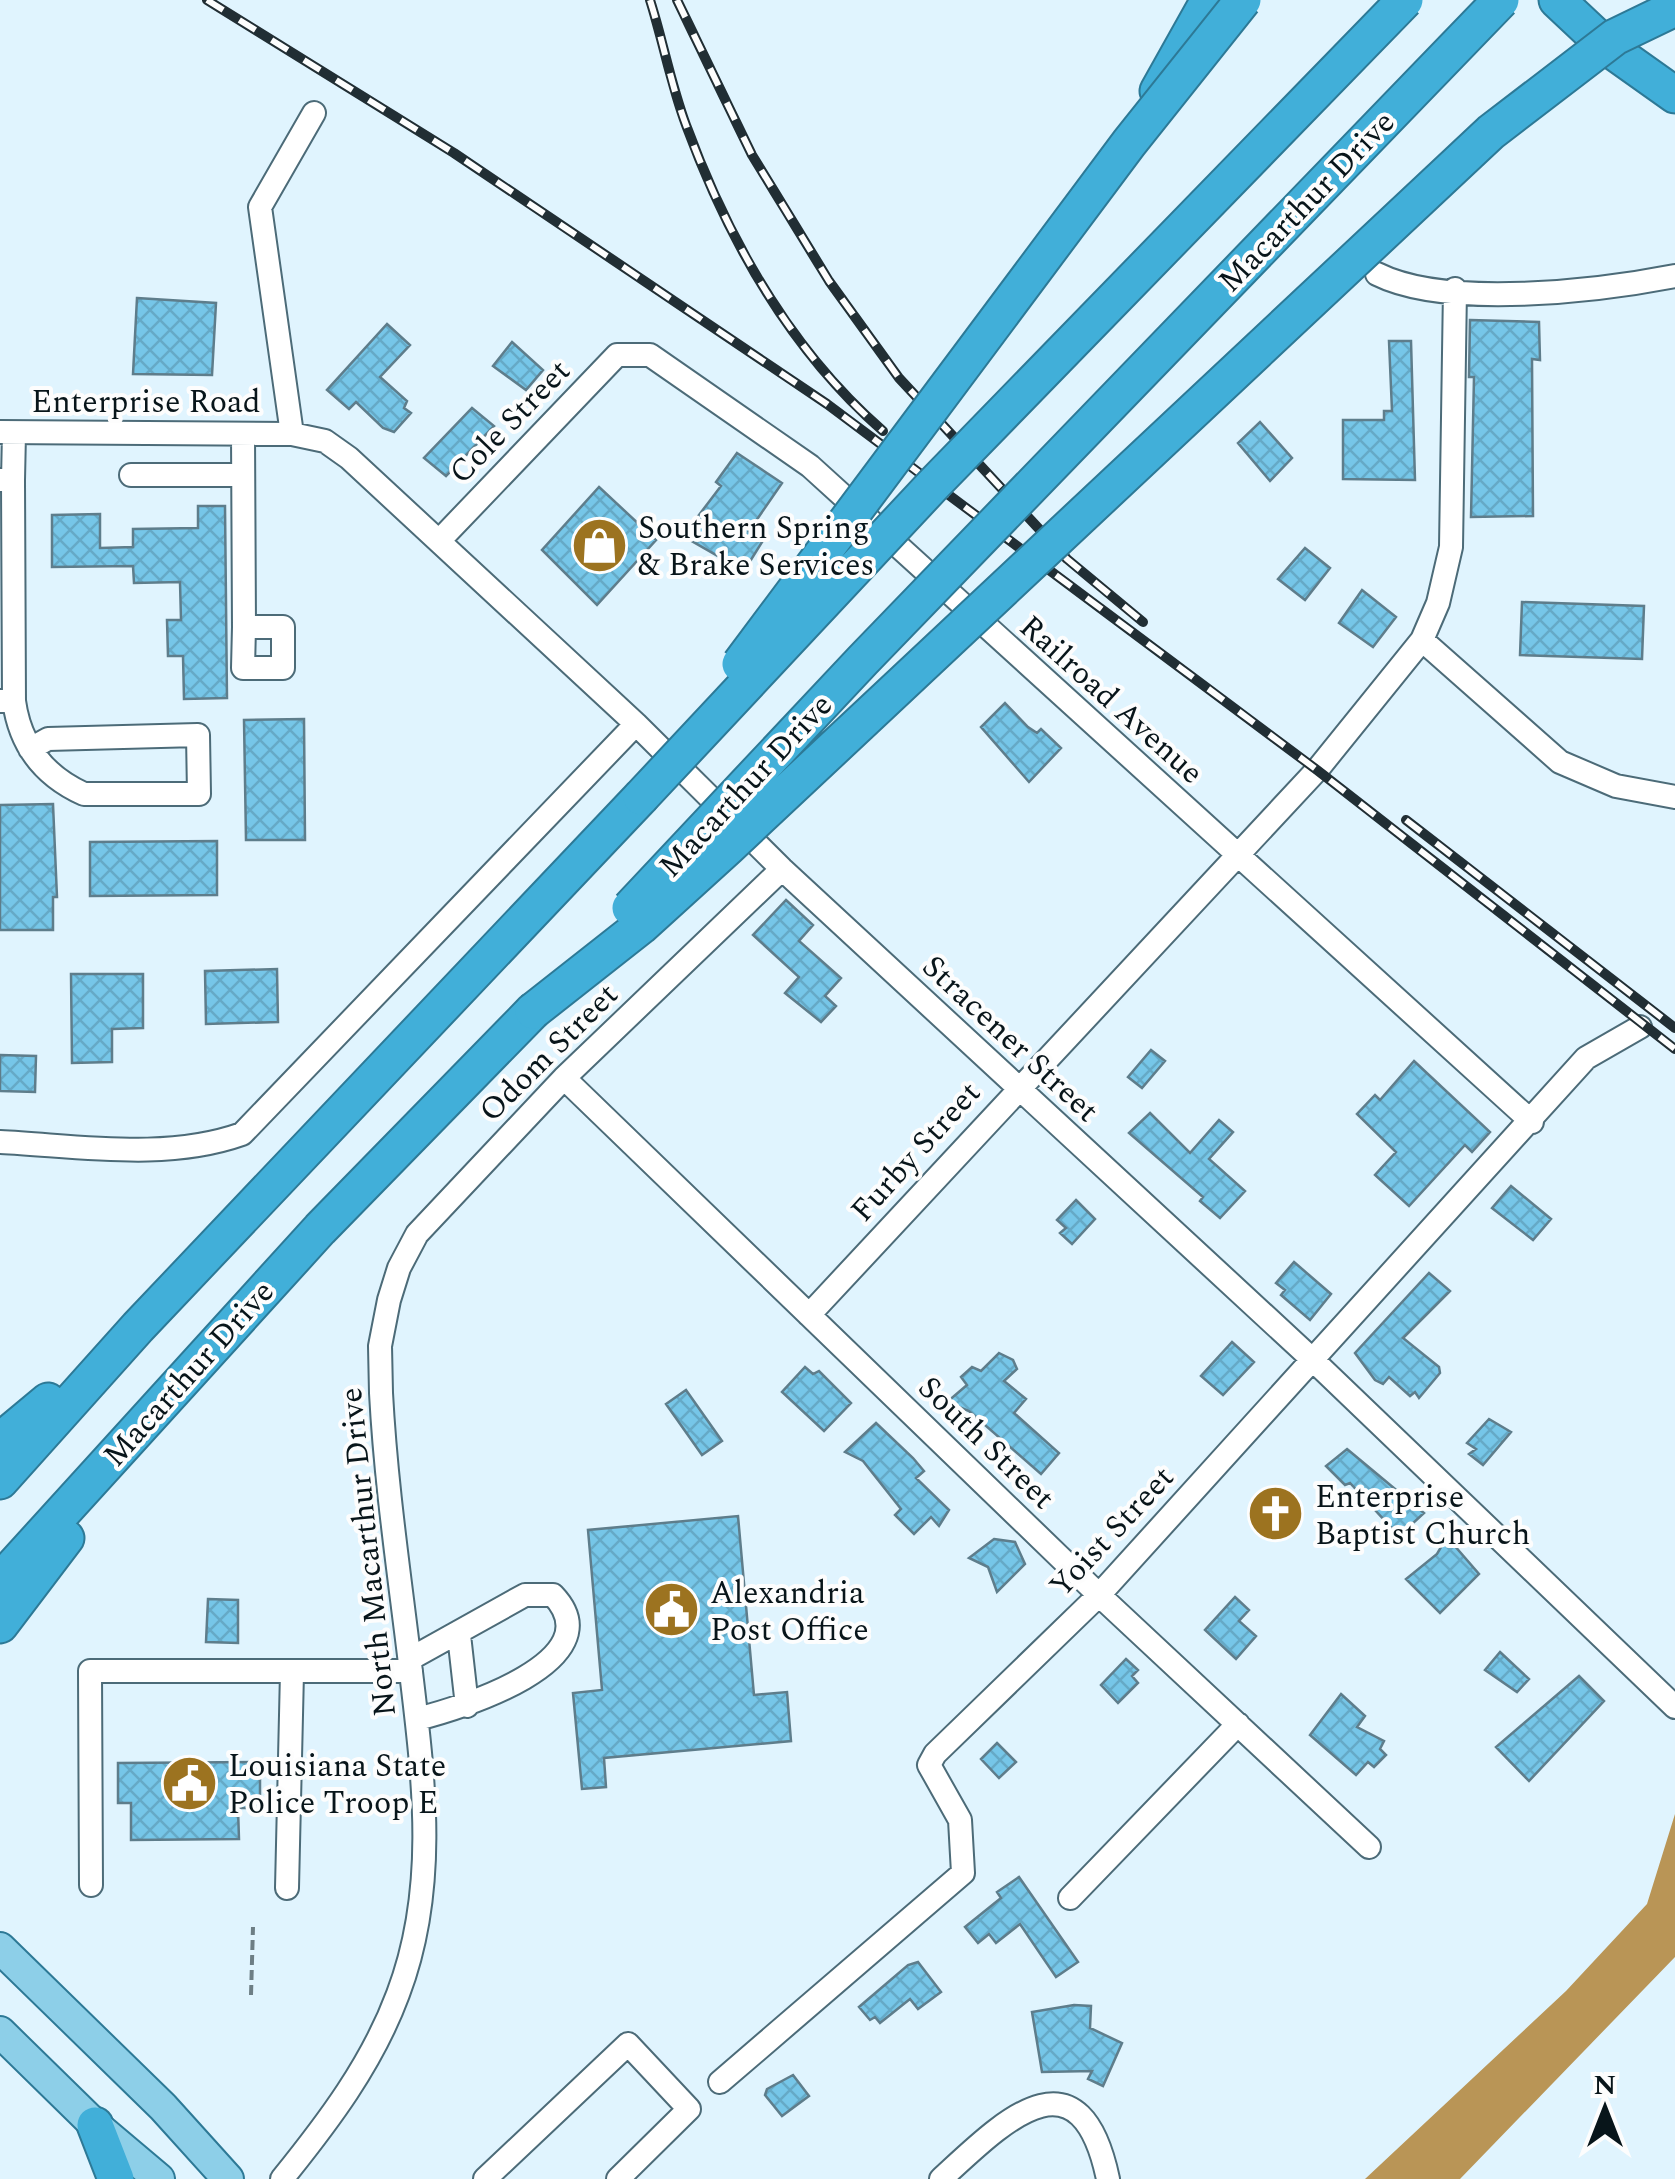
<svg xmlns="http://www.w3.org/2000/svg" width="1675" height="2179" viewBox="0 0 1675 2179" font-family="Spectral,serif">
	<style>
		.water { fill: #b99556 }
		.building { fill: url(#building-cross-hatch); stroke: #5e7d8b; stroke-width: 2.5 }
		.lines { fill: none; stroke-linecap: round; stroke-linejoin: round }
		.minor-casing { stroke: #4c6b78; stroke-width: 26 }
		.major-casing { stroke: #2d7996; stroke-width: 34 }
		.highway-casing { stroke: #2d7996; stroke-width: 39 }
		.path { stroke: #6d7e85; stroke-width: 4; stroke-dasharray: 10 5; stroke-linecap: butt }
		.minor { stroke: #fff; stroke-width: 22 }
		.major { stroke: #8dcfe8; stroke-width: 30 }
		.highway { stroke: #41afd9; stroke-width: 35 }
		.rail-casing { stroke: #212e34; stroke-width: 10 }
		.rail { stroke: #fdfdfd; stroke-width: 6; stroke-dasharray: 19; stroke-linecap: butt }
		.highway-bridge-casing { stroke: #2d7996; stroke-width: 39; stroke-linecap: butt }
		.highway-bridge { stroke: #41afd9; stroke-width: 35 }
		.labels { text-anchor: middle; stroke-width: 8; stroke-linejoin: round; paint-order: stroke }
		.street-label { font-size: 32px; fill: #08151a; stroke: #fdfdfd }
		.poi-label { font-size: 32px; fill: #08151a; stroke: #fdfdfd; text-anchor: start }
	</style>
	<defs>
		<pattern id="building-cross-hatch" width="8" height="8" patternUnits="userSpaceOnUse" patternTransform="scale(2.5)"><rect width="8" height="8" fill="#76c6e8"/><path d="M0 0l8 8M0 8l8-8" fill="none" stroke="#65a9c6"/></pattern>
	</defs>
	<rect width="100%" height="100%" fill="#e0f4fe"/>
	<path class="water" d="M1675,1814v143l-215,222h-95l201,-188 81,-87z"/>
	<path class="building" d="M137,298l79,5 -4,72 -79,-1z
		M1470,320l69,2 1,38 -8,-1 1,157 -62,1 3,-140h-5z
		M387,324l23,21 -30,32 27,24 -3,7 7,5 -17,19 -11,-4 -27,-26 -7,7 -22,-19z
		M1389,341h22l4,139 -72,-1v-59h41v-9h8z
		M512,342l31,28 -17,20 -33,-24z
		M472,408l22,18 -48,50 -22,-18z
		M1260,422l32,36 -22,23 -32,-38z
		M737,453l45,30 -33,48 15,8 -20,32 -61,-35 38,-50 -5,-4z
		M599,487l57,53 -59,65 -55,-55z
		M198,506h27l2,192 -43,1 -1,-43h-15l-1,-36h14l-1,-38 -46,1 -1,-17 -81,1v-52l48,-1v34l33,-1v-18l65,-1z
		M1305,548l25,20 -25,32 -27,-21z
		M1362,590l34,27 -23,30 -34,-24z
		M1522,602l122,4 -2,53 -122,-4z
		M1005,703l23,24 9,6 4,-4 20,19 -32,34 -48,-55z
		M304,719l1,121h-59l-2,-120z
		M53,804l4,93h-4v33h-53v-125z
		M217,841v54l-127,1v-54z
		M786,900l27,25 -14,16 42,37 -16,18 11,10 -15,16 -36,-29 14,-16 -46,-42z
		M277,969l1,53 -72,2 -1,-53z
		M71,974h72v54l-31,1v33l-40,1z
		M1151,1050l14,11 -23,27 -14,-11z
		M0,1055l36,1 -1,36 -35,-1z
		M1414,1061l76,71 -18,20 -7,-7 -56,61 -34,-31 21,-23 -39,-38 18,-19 5,5z
		M1150,1113l40,40 29,-33 14,12 -24,27 36,32 -25,27 -20,-17 3,-4 -74,-64z
		M1511,1186l40,33 -18,21 -41,-32z
		M1076,1200l19,19 -23,25 -12,-11 6,-5 -9,-8z
		M1294,1262l37,32 -21,26 -29,-25 4,-5 -9,-7z
		M1429,1273l21,18 -47,47 36,29 1,6 -21,25 -4,-6 -5,4 -21,-19 -6,7 -8,-4 -20,-27z
		M1232,1342l22,20 -31,33 -22,-19z
		M999,1353l14,7 4,9 -13,12 22,18 -12,14 45,40 -18,21 -72,-63 -22,-9 20,-17 -6,-8 11,-10 9,4z
		M805,1367l8,7 6,-3 32,32 -27,28 -42,-39z
		M686,1390l36,51 -20,14 -36,-51z
		M1489,1419l22,13 -28,33 -14,-11 7,-5 -9,-6z
		M876,1423l37,35 11,13 -8,7 33,32 -10,16 -8,-9 -17,17 -19,-19 6,-6 -38,-48 -18,-9z
		M1347,1449l77,64 -25,23 -49,-53 -5,2 -19,-19z
		M738,1516l16,179 33,-3 4,49 -187,17 2,29 -24,2 -9,-96 29,-3 -14,-160z
		M1447,1537l32,37 -39,39 -34,-34 31,-25z
		M994,1539l21,3 10,22 -28,28 -9,-25 -19,-9z
		M1235,1597l14,13 -10,11 17,15 -20,23 -31,-29z
		M208,1599l30,1v43l-32,-1z
		M1500,1652l29,27 -12,13 -32,-22z
		M1126,1659l12,11 -6,6 6,7 -20,20 -17,-18z
		M1579,1676l25,25 -75,80 -33,-34z
		M1341,1694l24,22 -8,11 27,14 -4,8 6,6 -12,12 -6,-5 -12,13 -46,-40z
		M997,1743l19,19 -17,16 -18,-19z
		M260,1762v46h-22l1,31 -108,1v-37h-13v-40z
		M1019,1877l59,85 -22,15 -36,-53 -24,19 -7,-9 -11,9 -13,-16 36,-29 -4,-6z
		M918,1962l23,30 -23,17 -8,-10 -30,24 -5,-6 -5,3 -11,-13 49,-42z
		M1074,2005l17,1 -1,22 32,15 -19,43 -15,-7 4,-8 -50,1 -10,-60z
		M793,2075l16,21 -27,20 -17,-21 2,-6z"/>
	<g class="lines">
		<defs>
			<path id="minor" d="M1377,274c70,35 221,17 298,2
				M0,432l292,2 33,7 24,17 287,266 146,145 532,492 361,346
				M243,434l1,193h39v41h-40l1,-41
				M292,434l-32,-227 54,-94
				M131,475h112
				M0,480h13l1,-47
				M439,541l178,-186h33l160,111 722,656
				M1422,640l138,122 56,24 59,11
				M0,701h14l-1,-221
				M14,701c6,44 30,75 70,93h115l-1,-59 -150,4 -18,10
				M564,1078l535,517 270,252
				M0,1142c80,4 166,19 242,-8l394,-410
				M809,1315l508,-545 105,-130 16,-37 13,-56 4,-258
				M459,1635l8,71
				M410,1659l115,-64h28c63,66 -95,114 -136,124
				M91,1885l-1,-214h321
				M287,1888l5,-216
				M1070,1898l168,-174
				M720,2082l243,-209 -3,-53 -31,-55 6,-11 164,-159 487,-537 54,-31
				M282,2179c46,-57 90,-115 116,-185 40,-105 26,-213 13,-322 -11,-93 -25,-185 -30,-279l-1,-47 9,-46 10,-32 18,-34 147,-156 218,-209
				M485,2179l143,-135 61,65 -71,70
				M941,2179c59,-54 138,-137 167,0"/>
			<path id="major" d="M0,1948l163,159 65,72
				M0,2032l95,93 64,54"/>
			<path id="highway" d="M1557,0l49,46 69,49
				M1158,91l51,-91
				M0,1441l48,-40
				M0,1481l138,-154 503,-530
				M0,1581l320,-352 213,-218
				M0,1625l66,-87
				M95,2125l21,54"/>
		</defs>
		<use href="#minor" class="minor-casing"/>
		<use href="#major" class="major-casing"/>
		<use href="#highway" class="highway-casing"/>
		<path class="path" d="M251,1995l2,-68"/>
		<use href="#minor" class="minor"/>
		<use href="#major" class="major"/>
		<use href="#highway" class="highway"/>
		<defs>
			<path id="rail" d="M207,0l247,153 373,251 490,366 358,279
				M650,0c13,41 21,85 36,125 42,114 105,226 197,306
				M677,0l75,155 77,126 70,97 168,181 76,63
				M1406,820l269,208"/>
		</defs>
		<use href="#rail" class="rail-casing"/>
		<use href="#rail" class="rail"/>
		<defs>
			<path id="highway-bridge" d="M740,664l389,-521 114,-143
				M641,797l293,-313 471,-484
				M630,908l233,-248 638,-660
				M533,1011l108,-85 87,-79 763,-715 124,-95 60,-29"/>
		</defs>
		<use href="#highway-bridge" class="highway-bridge-casing"/>
		<use href="#highway-bridge" class="highway-bridge"/>
	</g>
	<defs>
		<symbol id="shop-disc" viewBox="-11 -11 22 22"><circle r="9.5" fill="#9c7320" stroke="#fdfdfd"/><path d="M-5-2.5h2.3a2.7 3.5 0 0 1 5.4 0H5L5.5 6h-11ZM-1.5-2.5h3a1.5 2.3 0 0 0-3 0Z" fill="#fff"/></symbol>
		<symbol id="church-disc" viewBox="-11 -11 22 22"><circle r="9.5" fill="#9c7320" stroke="#fdfdfd"/><path d="M-1.2-6h2.4v3.5h3.3v2.4h-3.3V6h-2.4V-.1h-3.3v-2.4h3.3Z" fill="#fff"/></symbol>
		<symbol id="civic-disc" viewBox="-11 -11 22 22"><circle r="9.5" fill="#9c7320" stroke="#fdfdfd"/><path d="M-.6-6.5H3V-4.5H.6V-3L4-1V1h2V6H-6V1h2V-1L-.6-3ZM-1.2 2.5V6h2.4V2.5Z" fill="#fff"/></symbol>
	</defs>
	<g fill-rule="evenodd">
		<use href="#shop-disc" x="568" y="514" width="63" height="63"/>
		<use href="#church-disc" x="1244" y="1482" width="63" height="63"/>
		<use href="#civic-disc" x="640" y="1578" width="63" height="63"/>
		<use href="#civic-disc" x="158" y="1752" width="63" height="63"/>
	</g>
	<g class="labels">
		<g class="street-label">
			<text transform="translate(1306 201) rotate(-46)" y="11">Macarthur Drive</text>
			<text x="146" y="412">Enterprise Road</text>
			<text transform="translate(509 421) rotate(-46)" y="11">Cole Street</text>
			<text transform="translate(1112 699) rotate(42)" y="11">Railroad Avenue</text>
			<text transform="translate(745 785) rotate(-47)" y="11">Macarthur Drive</text>
			<text transform="translate(1011 1038) rotate(43)" y="11">Stracener Street</text>
			<text transform="translate(548 1052) rotate(-45)" y="11">Odom Street</text>
			<text transform="translate(915 1151) rotate(-48)" y="11">Furby Street</text>
			<text transform="translate(188 1373) rotate(-48)" y="11">Macarthur Drive</text>
			<text transform="translate(987 1442) rotate(44)" y="11">South Street</text>
			<text transform="translate(1111 1531) rotate(-47)" y="11">Yoist Street</text>
			<text transform="translate(367 1552) rotate(-96)" y="11">North Macarthur Drive</text>
		</g>
		<g class="poi-label">
			<text x="638" y="538">Southern Spring<tspan x="638" dy="37">&amp; Brake Services</tspan></text>
			<text x="1315" y="1507">Enterprise<tspan x="1315" dy="37">Baptist Church</tspan></text>
			<text x="710" y="1603">Alexandria<tspan x="710" dy="37">Post Office</tspan></text>
			<text x="228" y="1776">Louisiana State<tspan x="228" dy="37">Police Troop E</tspan></text>
		</g>
	</g>
	<g transform="translate(1605 2109)" stroke="#fdfdfd" stroke-width="8" paint-order="stroke">
	<path d="M0-8L18 38L0 25L-18 38Z" fill="#08151a"/>
	<text y="-15" font-size="28" font-weight="bold" text-anchor="middle" fill="#08151a">N</text>
	</g>
</svg>
